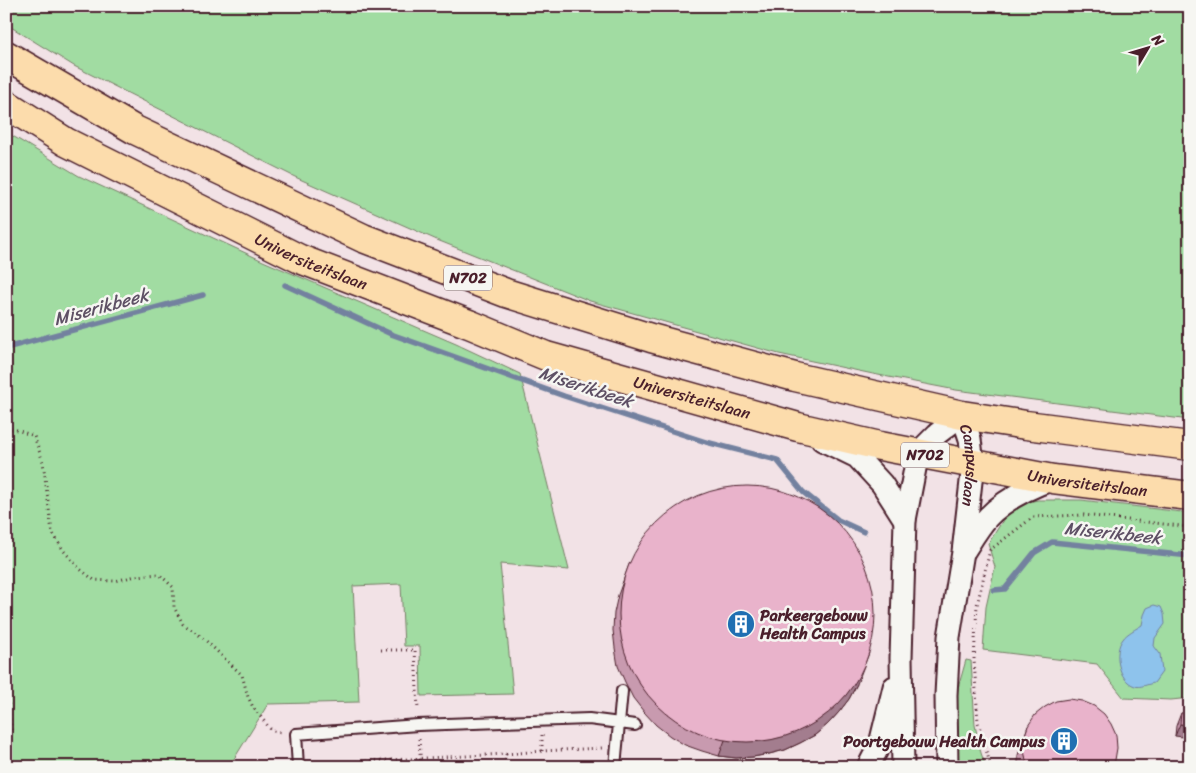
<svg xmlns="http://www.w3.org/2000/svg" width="1196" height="773" viewBox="0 0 1196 773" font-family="Sriracha,sans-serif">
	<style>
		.green { fill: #a1dca2; stroke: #767e66 }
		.water { fill: #8ec3ec; stroke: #73819f }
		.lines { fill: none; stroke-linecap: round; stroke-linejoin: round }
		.stream { stroke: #73819f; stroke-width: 5.5 }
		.lane-casing { stroke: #4a1f2b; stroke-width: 14 }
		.street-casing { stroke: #4a1f2b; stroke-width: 25 }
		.highway-casing { stroke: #4a1f2b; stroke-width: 31 }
		.path { stroke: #4a1f2b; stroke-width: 3; stroke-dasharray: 1 4; stroke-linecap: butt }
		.lane { stroke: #f6f6f2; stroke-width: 10 }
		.street { stroke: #f6f6f2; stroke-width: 21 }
		.highway { stroke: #fcdcac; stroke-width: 28 }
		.wall { fill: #c89aaf; stroke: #4a1f2b }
		.shaded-wall { fill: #a37d8e; stroke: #4a1f2b }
		.building { fill: #e9b3cb; stroke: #4a1f2b }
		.labels { text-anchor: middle; stroke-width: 5; stroke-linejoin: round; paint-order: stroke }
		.shield { fill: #f6f6f2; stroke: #7e6067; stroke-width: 1 }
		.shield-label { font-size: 15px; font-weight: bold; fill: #4a1f2b }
		.street-label { font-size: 16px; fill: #4a1f2b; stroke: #f6f6f2 }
		.poi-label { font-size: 16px; font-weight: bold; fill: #4a1f2b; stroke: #f6f6f2; text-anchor: start }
		.water-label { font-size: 18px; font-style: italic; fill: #5e5065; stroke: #f6f6f2 }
	</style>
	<rect width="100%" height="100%" fill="#f2e2e6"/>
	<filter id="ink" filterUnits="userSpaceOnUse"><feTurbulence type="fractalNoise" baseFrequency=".02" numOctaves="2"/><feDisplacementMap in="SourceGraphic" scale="10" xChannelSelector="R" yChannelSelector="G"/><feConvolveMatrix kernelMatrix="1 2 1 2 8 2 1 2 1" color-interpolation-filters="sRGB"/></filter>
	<g filter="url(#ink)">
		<path class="green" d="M6,6h1184v414l-234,-30 -83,-16 -94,-20 -189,-53 -153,-61 -142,-63 -221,-111 -68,-42z
			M6,132l73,44 184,85 193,83 64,30 49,196 -69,-6 13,130 -92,2 -1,-50h-16l-3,-62 -48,2 6,116 -91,2 -39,63h-223z
			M1038,500h43l109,13v185l-19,2 -47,-2 -27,-34 -114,-14 3,-43 9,-40 -7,-23 17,-27 17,-14z
			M966,660l5,1 4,64 6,28 5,14h-29l-3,-42 4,-37z"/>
		<path class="water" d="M1154,605l7,2 3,7 1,10 -10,14 -1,8 6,8 2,18 -8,11c-6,1 -14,5 -19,3 -17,-5 -22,-35 -12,-47 4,-6 13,-10 19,-14l2,-10 3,-7z"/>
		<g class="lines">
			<path class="stream" d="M285,285l106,49 173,62 142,46 71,18 26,32 35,28 26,12
				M6,348l197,-53
				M994,590l11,-1 29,-36 18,-11 138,14"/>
			<defs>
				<path id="lane" d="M298,767l-2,-33 122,-9 171,-6 46,6
					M615,767l7,-76"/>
				<g id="street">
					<path d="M822,440l35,17 25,27 23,36"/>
					<path d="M965,550c7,-11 14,-23 23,-33 16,-17 43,-30 65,-38"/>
					<path d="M868,767l12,-23 14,-57"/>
					<path id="s1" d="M903,767l-2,-109 4,-138 13,-67 19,-19 25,-19 8,24 3,25 -10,88 -14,85 -3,58 1,72"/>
				</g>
				<g id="highway">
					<path d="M6,55l129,75 228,108 143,55 145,45 144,39 167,38 64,10 164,21"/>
					<path id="s2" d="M6,104l60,38 234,117 169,65 77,32 252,71 82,19 173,33 137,17"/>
				</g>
			</defs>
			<use href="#lane" class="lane-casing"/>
			<use href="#street" class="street-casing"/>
			<use href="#highway" class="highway-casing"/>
			<path class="path" d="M6,429h8l20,7 9,26 9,70 12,19 16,18 14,11 21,1 21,-5 23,-2 14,13 1,20 9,17 19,13 40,38 6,22 5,10 19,24 11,1
				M381,650h34l3,60
				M6,669l5,60 -2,38
				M542,735v16
				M419,739l2,28
				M506,754l36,-3 61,-3
				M311,764l195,-10v13
				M991,767l-13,-45 -4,-63 3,-54 13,-55 43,-33 51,-2 106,12"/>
			<use href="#lane" class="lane"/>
			<use href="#street" class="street"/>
			<use href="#highway" class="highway"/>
		</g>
		<path class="wall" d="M630,562l227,122 -8,15 -10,13 -11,12 -13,11 -15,8 -15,7 -16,4 -16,3 -17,1 -17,-2 -17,-5 -17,-6 -15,-9 -14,-11 -12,-13 -11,-14 -8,-16 -7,-16 -3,-18 -2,-18 1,-17 4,-18z
			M1181,713l9,1 -15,22 1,-10z
			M1028,726l87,34 -2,7h-95v-12z"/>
		<path class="shaded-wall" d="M869,653l-12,31 -8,15 -10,13 -11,12 -13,11 -15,8 -15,7 -16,4 -16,3 -17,1 -17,-2 6,-16z
			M1180,724l10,1v13l-15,-2z"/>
		<path class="building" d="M619 614a128 128 0 1 1 256 0a128 128 0 1 1-256 0Z
			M1069,699l13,2 12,5 10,8 7,10 5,11 1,13 -2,12 -3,7h-83l-2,-3 -3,-13v-13l4,-12 7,-11 10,-8 11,-6z
			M1181,713l9,1v11l-10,-1z"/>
	</g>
	<defs>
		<symbol id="building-disc" viewBox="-11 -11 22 22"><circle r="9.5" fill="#1f6fb2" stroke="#f6f6f2"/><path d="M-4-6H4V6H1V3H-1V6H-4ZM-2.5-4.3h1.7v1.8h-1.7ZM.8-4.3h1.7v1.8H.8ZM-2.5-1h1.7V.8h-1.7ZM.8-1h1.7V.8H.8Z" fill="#fff"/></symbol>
	</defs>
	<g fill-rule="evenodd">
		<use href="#building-disc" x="725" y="608" width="32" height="32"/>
		<use href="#building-disc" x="1048" y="725" width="32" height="32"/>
	</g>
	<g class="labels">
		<g class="shield">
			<rect x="444" y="265.5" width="48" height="25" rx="4"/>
			<rect x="901" y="442.5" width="48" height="25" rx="4"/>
		</g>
		<g class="shield-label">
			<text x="468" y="283">N702</text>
			<text x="925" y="460">N702</text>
		</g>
		<g class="street-label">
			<text dy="6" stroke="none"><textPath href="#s2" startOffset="344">Universiteitslaan</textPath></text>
			<text dy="6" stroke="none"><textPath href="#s2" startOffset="749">Universiteitslaan</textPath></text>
			<text dy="6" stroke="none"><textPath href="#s1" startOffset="425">Campuslaan</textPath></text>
			<text dy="6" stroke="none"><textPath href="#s2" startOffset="1154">Universiteitslaan</textPath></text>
		</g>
		<g class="poi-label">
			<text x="760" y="621">Parkeergebouw<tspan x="760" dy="18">Health Campus</tspan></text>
			<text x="1045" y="747" text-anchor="end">Poortgebouw Health Campus</text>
		</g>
		<g class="water-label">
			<text transform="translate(101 307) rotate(-15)" y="6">Miserikbeek</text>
			<text transform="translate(586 387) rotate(18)" y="6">Miserikbeek</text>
			<text transform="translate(1113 533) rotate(6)" y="6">Miserikbeek</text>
		</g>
	</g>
	<rect width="1196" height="773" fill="none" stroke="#f6f6f2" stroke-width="25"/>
	<rect x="12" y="12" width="1171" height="748" fill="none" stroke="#4a1f2b" stroke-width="2" filter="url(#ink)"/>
	<g transform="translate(1148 48) rotate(52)" stroke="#f6f6f2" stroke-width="4" paint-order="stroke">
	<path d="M0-4L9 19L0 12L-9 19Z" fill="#4a1f2b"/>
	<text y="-8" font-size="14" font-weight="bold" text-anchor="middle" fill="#4a1f2b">N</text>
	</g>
</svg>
